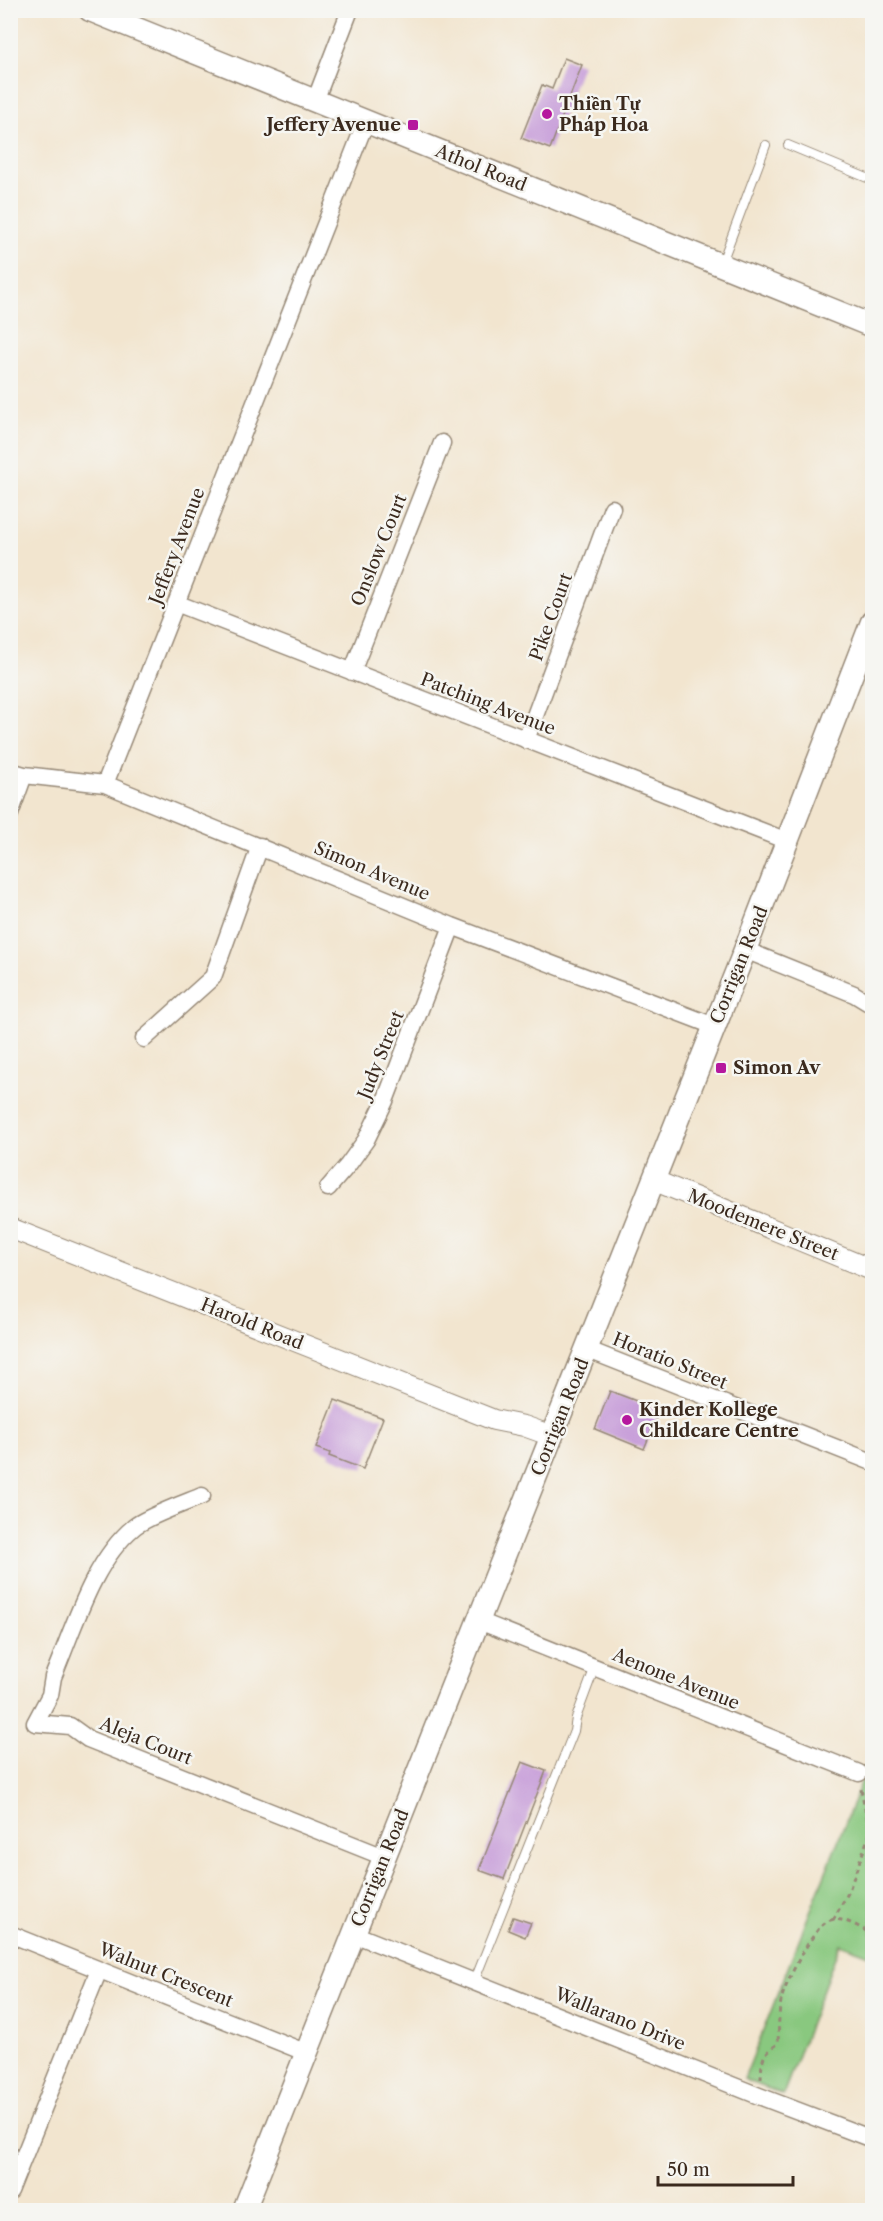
<svg xmlns="http://www.w3.org/2000/svg" width="883" height="2221" viewBox="0 0 883 2221" font-family="'Libre Caslon Text',serif">
	<style>
		.green { fill: #89c87f; stroke: #62794e; stroke-width: 1.5 }
		.building { fill: #c79ed9 }
		.lines { fill: none; stroke-linecap: round; stroke-linejoin: round }
		.service-casing { stroke: #968876; stroke-width: 10 }
		.minor-casing { stroke: #968876; stroke-width: 19 }
		.tertiary-casing { stroke: #968876; stroke-width: 22 }
		.secondary-casing { stroke: #968876; stroke-width: 25 }
		.path { stroke: #968876; stroke-width: 3; stroke-dasharray: 4.5 4.5; stroke-linecap: butt }
		.service { stroke: #fff; stroke-width: 8 }
		.minor { stroke: #fff; stroke-width: 16 }
		.tertiary { stroke: #fff; stroke-width: 20 }
		.secondary { stroke: #fff; stroke-width: 22 }
		.poi-dot { fill: #b5179e; stroke: #f6f6f2; stroke-width: 2 }
		.labels { text-anchor: middle; stroke-width: 5; stroke-linejoin: round; paint-order: stroke }
		.poi-label { font-size: 18px; font-weight: bold; fill: #3b2a1e; stroke: #f6f6f2; text-anchor: start }
		.street-label { font-size: 18px; fill: #3b2a1e; stroke: #f6f6f2 }
	</style>
	<rect width="100%" height="100%" fill="#f6f6f2"/>
	<filter id="ink" filterUnits="userSpaceOnUse"><feTurbulence type="fractalNoise" baseFrequency=".0167" numOctaves="2"/><feDisplacementMap in="SourceGraphic" scale="12" xChannelSelector="R" yChannelSelector="G"/><feConvolveMatrix kernelMatrix="1 2 1 2 8 2 1 2 1" color-interpolation-filters="sRGB"/></filter>
	<filter id="wash" filterUnits="userSpaceOnUse"><feTurbulence type="fractalNoise" baseFrequency=".008" numOctaves="4" result="noise"/><feDisplacementMap in="SourceGraphic" scale="24" xChannelSelector="R" yChannelSelector="G"/><feGaussianBlur stdDeviation="1.35" result="paint"/><feColorMatrix in="noise" values="0 0 0 0 0 0 0 0 0 0 0 0 0 0 0 0 0 1.4 0 .05"/><feComposite in="paint" operator="in"/></filter>
	<g filter="url(#wash)">
		<rect width="100%" height="100%" fill="#f2e5cf"/>
		<path class="green" d="M872,1755v201l-32,-12 -57,151 -39,-16z"/>
		<g id="blocks">
			<path class="building" d="M564,58l18,7 -32,84 -29,-11 21,-53 10,4z
				M610,1391l50,19 -16,39 -49,-20z
				M335,1400l48,18 -20,51 -34,-13 1,-3 -14,-5z
				M522,1762l24,9 -42,108 -25,-9z
				M513,1917l18,6 -6,14 -17,-7z"/>
		</g>
	</g>
	<g filter="url(#ink)">
		<use href="#blocks" fill-opacity="0" stroke="#968876" stroke-width="1.5"/>
		<g class="lines">
			<defs>
				<path id="service" d="M788,145l84,35
					M721,265l45,-120
					M474,1982l100,-251 2,-13 19,-51"/>
				<path id="minor" d="M315,101l35,-91
					M176,603l611,238
					M352,672l90,-229
					M526,740l86,-232
					M10,771l14,4 81,9 347,142 262,100
					M105,784l261,-663
					M10,814l14,-39
					M745,950l109,44 18,11
					M144,1039l69,-62 47,-131
					M328,1188l20,-23 18,-25 19,-39 67,-175
					M586,1349l286,113
					M202,1496c-17,7 -56,21 -68,31 -42,35 -60,101 -81,150l-3,18 -15,28 35,3 18,13 296,118
					M479,1621l380,152
					M10,1934l297,119
					M354,1934l405,162 113,43
					M10,2191l89,-221"/>
				<path id="tertiary" d="M653,1180l219,90
					M10,1228l484,192 30,6 28,10"/>
				<path id="secondary" d="M90,10l782,316
					M244,2210l501,-1260 127,-328"/>
			</defs>
			<use href="#service" class="service-casing"/>
			<use href="#minor" class="minor-casing"/>
			<use href="#tertiary" class="tertiary-casing"/>
			<use href="#secondary" class="secondary-casing"/>
			<path class="path" d="M833,1920l15,-27 22,-60 -9,-44
				M761,2079c1,-19 0,-25 17,-35 1,-16 0,-32 4,-47 5,-17 31,-69 46,-76 14,-6 32,7 44,13"/>
			<use href="#service" class="service"/>
			<use href="#minor" class="minor"/>
			<use href="#tertiary" class="tertiary"/>
			<use href="#secondary" class="secondary"/>
		</g>
	</g>
	<g class="poi-dot">
		<circle cx="547" cy="114" r="6"/>
		<rect x="407" y="119" width="12" height="12" rx="3"/>
		<rect x="715" y="1062" width="12" height="12" rx="3"/>
		<circle cx="627" cy="1420" r="6"/>
	</g>
	<g class="labels">
		<g class="poi-label">
			<text x="559" y="110">Thiền Tự<tspan x="559" dy="21">Pháp Hoa</tspan></text>
			<text x="401" y="131" text-anchor="end">Jeffery Avenue</text>
			<text x="733" y="1074">Simon Av</text>
			<text x="639" y="1416">Kinder Kollege<tspan x="639" dy="21">Childcare Centre</tspan></text>
		</g>
		<g class="street-label">
			<text transform="translate(481 168) rotate(22)" y="6">Athol Road</text>
			<text transform="translate(177 546) rotate(-69)" y="6">Jeffery Avenue</text>
			<text transform="translate(379 550) rotate(-68)" y="6">Onslow Court</text>
			<text transform="translate(551 617) rotate(-70)" y="6">Pike Court</text>
			<text transform="translate(488 704) rotate(21)" y="6">Patching Avenue</text>
			<text transform="translate(372 871) rotate(23)" y="6">Simon Avenue</text>
			<text transform="translate(739 965) rotate(-68)" y="6">Corrigan Road</text>
			<text transform="translate(381 1055) rotate(-68)" y="6">Judy Street</text>
			<text transform="translate(763 1225) rotate(22)" y="6">Moodemere Street</text>
			<text transform="translate(252 1324) rotate(22)" y="6">Harold Road</text>
			<text transform="translate(670 1361) rotate(22)" y="6">Horatio Street</text>
			<text transform="translate(560 1417) rotate(-68)" y="6">Corrigan Road</text>
			<text transform="translate(676 1679) rotate(22)" y="6">Aenone Avenue</text>
			<text transform="translate(146 1741) rotate(22)" y="6">Aleja Court</text>
			<text transform="translate(380 1868) rotate(-68)" y="6">Corrigan Road</text>
			<text transform="translate(166 1975) rotate(22)" y="6">Walnut Crescent</text>
			<text transform="translate(620 2019) rotate(22)" y="6">Wallarano Drive</text>
		</g>
	</g>
	<rect width="883" height="2221" fill="none" stroke="#f6f6f2" stroke-width="36"/>
	<path d="M658 2176v9h135v-9" fill="none" stroke="#3b2a1e" stroke-width="3"/>
	<text x="667" y="2176" font-size="18" fill="#3b2a1e" stroke="#f6f6f2" stroke-width="4.5" paint-order="stroke">50 m</text>
</svg>
